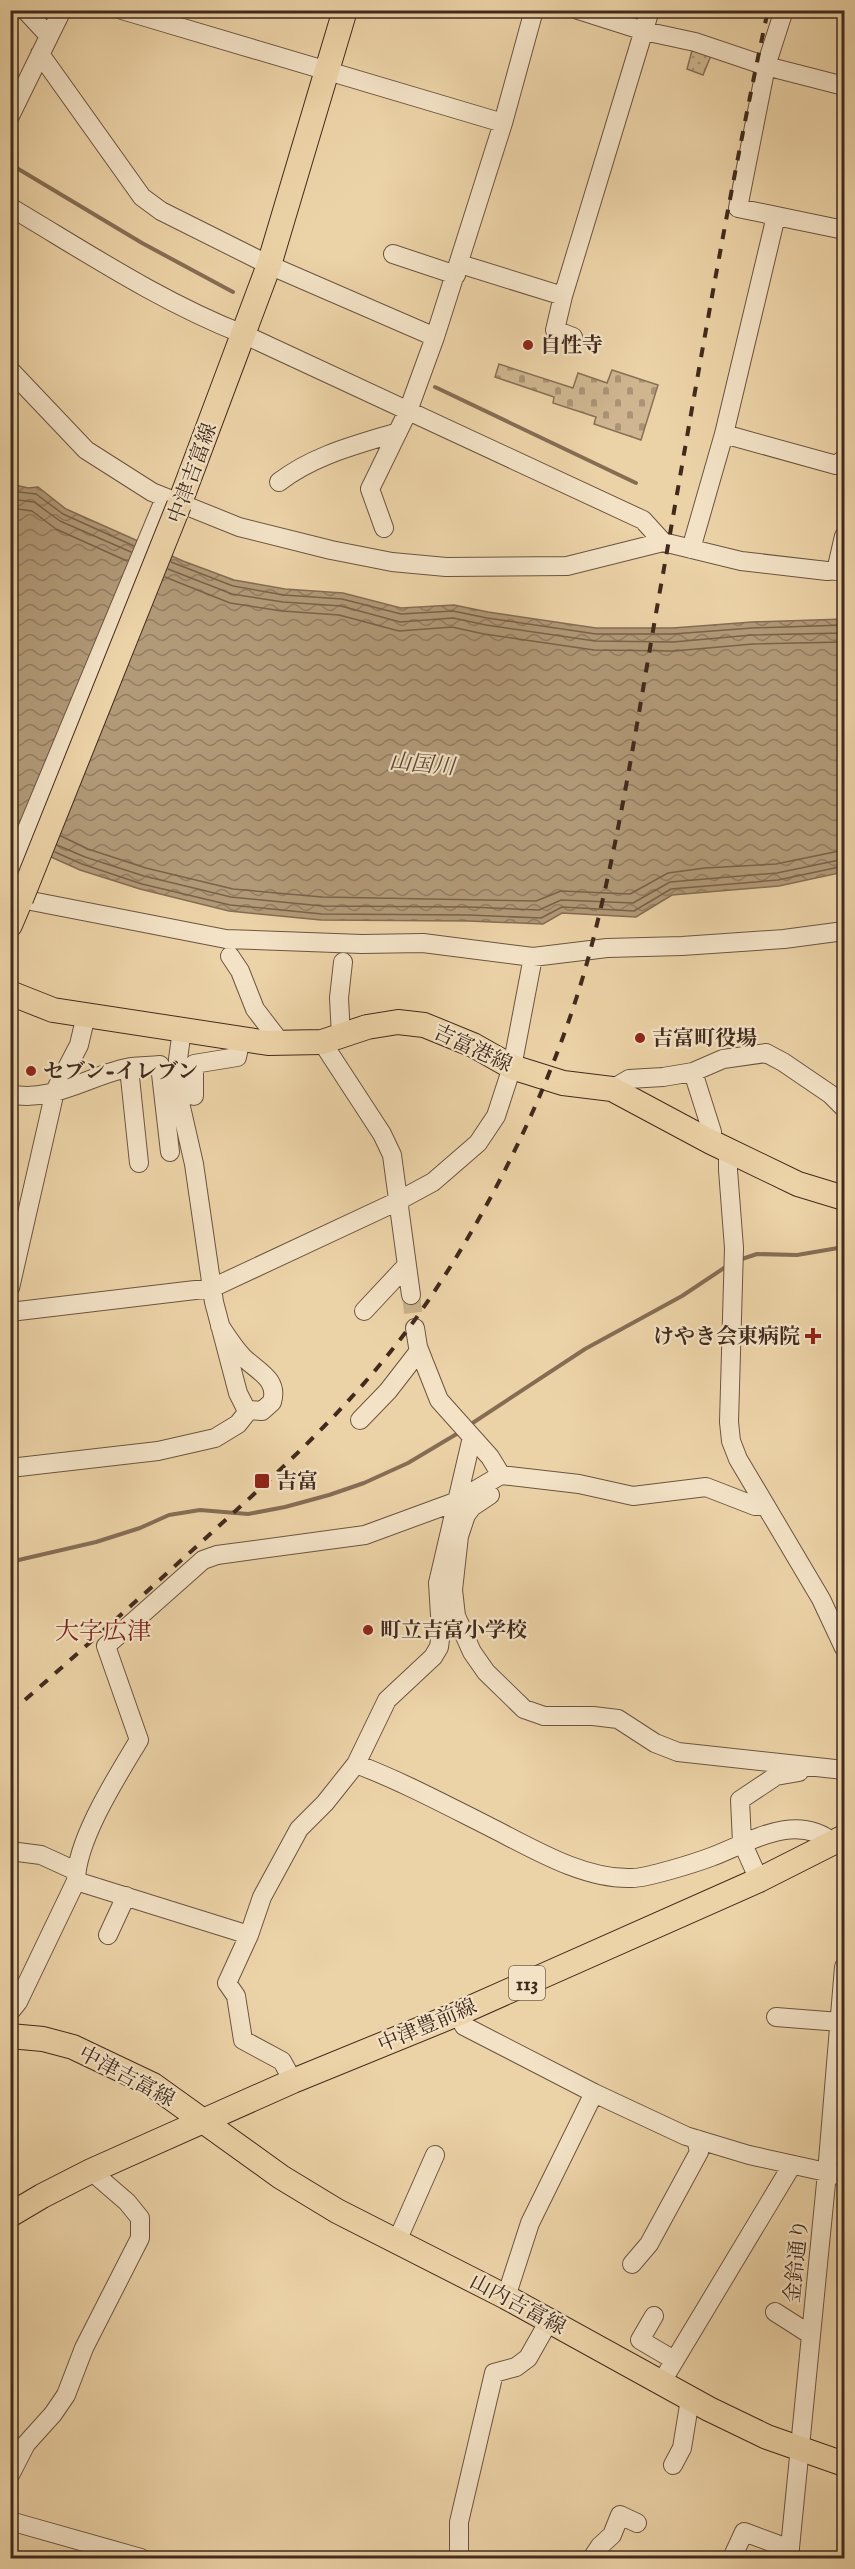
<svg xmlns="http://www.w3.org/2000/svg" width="855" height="2569" viewBox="0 0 855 2569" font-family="'IM FELL English','Noto Serif JP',serif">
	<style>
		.cemetery { fill: url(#cemetery-stones); stroke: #887056; stroke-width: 1.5 }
		.park { fill: url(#park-dots); stroke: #887056; stroke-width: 1.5 }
		.water { fill: url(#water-waves); stroke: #856d54; stroke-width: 1.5 }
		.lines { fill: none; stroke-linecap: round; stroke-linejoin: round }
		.shore { stroke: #7a624a; stroke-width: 1.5 }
		.stream { stroke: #856d54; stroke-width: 4 }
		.minor-tunnel { stroke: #cab18b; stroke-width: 18; stroke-dasharray: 18 9; stroke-linecap: butt }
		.minor-casing { stroke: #6c5440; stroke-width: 20 }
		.major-casing { stroke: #412a1d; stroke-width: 26 }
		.minor { stroke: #f3e2c6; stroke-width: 18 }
		.major { stroke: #ecd3a7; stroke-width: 24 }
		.rail { stroke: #412a1d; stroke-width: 4; stroke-dasharray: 10 10; stroke-linecap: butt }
		.major-bridge-casing { stroke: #412a1d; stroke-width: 26; stroke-linecap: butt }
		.major-bridge { stroke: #ecd3a7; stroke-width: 24 }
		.poi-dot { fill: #8f2418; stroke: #f3e2c6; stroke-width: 2 }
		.labels { text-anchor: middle; stroke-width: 4.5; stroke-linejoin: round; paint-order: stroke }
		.shield { fill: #f3e2c6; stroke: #766150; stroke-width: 1.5 }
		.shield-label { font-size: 20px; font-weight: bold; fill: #412a1d }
		.poi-label { font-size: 21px; font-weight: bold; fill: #412a1d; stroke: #f3e2c6; text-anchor: start }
		.street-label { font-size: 21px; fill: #412a1d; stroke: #f3e2c6 }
		.water-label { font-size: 22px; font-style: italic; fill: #5d4634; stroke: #f3e2c6 }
		.quarter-label { font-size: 24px; fill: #7a1f14; stroke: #f3e2c6 }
	</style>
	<defs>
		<pattern id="cemetery-stones" width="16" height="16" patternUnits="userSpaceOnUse" patternTransform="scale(1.5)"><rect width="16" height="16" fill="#cfb690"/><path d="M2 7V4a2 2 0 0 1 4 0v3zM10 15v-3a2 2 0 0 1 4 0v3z" fill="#aa9475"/></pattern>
		<pattern id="park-dots" width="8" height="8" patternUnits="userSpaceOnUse" patternTransform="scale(1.5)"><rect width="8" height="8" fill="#cfb690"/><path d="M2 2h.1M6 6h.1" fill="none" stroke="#aa9475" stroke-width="1.8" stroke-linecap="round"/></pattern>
		<pattern id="water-waves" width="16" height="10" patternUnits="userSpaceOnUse" patternTransform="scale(1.5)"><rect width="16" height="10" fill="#b29a78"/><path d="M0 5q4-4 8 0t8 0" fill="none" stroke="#927e62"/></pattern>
	</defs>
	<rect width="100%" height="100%" fill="#ecd3a7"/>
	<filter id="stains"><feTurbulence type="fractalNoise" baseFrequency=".00333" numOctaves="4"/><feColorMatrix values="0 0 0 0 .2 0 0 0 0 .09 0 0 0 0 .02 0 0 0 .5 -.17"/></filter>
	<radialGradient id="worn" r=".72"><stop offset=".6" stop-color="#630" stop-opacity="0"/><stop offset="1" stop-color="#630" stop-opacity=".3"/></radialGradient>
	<path class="cemetery" d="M499,364l74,24 5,-15 29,10 5,-13 46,15 -17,55 -47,-16 2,-7 -43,-14 1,-6 -59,-20z"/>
	<path class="park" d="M693,47l19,6 -9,22 -16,-6z"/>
	<path class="water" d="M11,484l17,4 10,-1 28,22 117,52 51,19 51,9 58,4 58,15 53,-3 34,7 108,16h77l79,-6 92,-3v253l-65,14 -107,9 -36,22 -74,-4 -19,11 -75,-3 -147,-1 -92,-9 -89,-22 -60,-19 -69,-31z"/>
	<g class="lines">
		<path class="shore" d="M10,491l26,3 27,20 71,32
			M10,499l24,3 26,19 71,31
			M10,508l22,3 24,18 71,32
			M171,562l62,24 51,9 58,4 59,15 52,-3 34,7 109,16h77l79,-6 92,-3
			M168,569l64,25 51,8 58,4 59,16 53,-4 33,7 109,16 78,1 79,-7 92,-2
			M165,577l65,26 52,8 57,4 60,16 53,-4 32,7 110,16 80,1 79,-7 91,-2
			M61,836l27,13 58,19 87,21 89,8 214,4 25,-10 69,3 38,-21 37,-5 71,-4 68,-14
			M57,845l28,12 59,19 87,21 91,9 147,1 70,3 22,-10 72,3 37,-21 107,-9 67,-14
			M55,852l27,12 60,20 88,21 92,9 147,1 72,3 21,-11 72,4 37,-22 107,-9 66,-14"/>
		<path class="stream" d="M10,164l132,79 91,49
			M435,387l201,96
			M739,1260l18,-6 40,1 47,-8
			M468,1426l117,-77 97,-53 45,-30
			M10,1562l86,-20 44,-14 29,-13 31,-5 48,4 37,-7 44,-12 35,-12 44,-20 52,-31"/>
		<path class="minor-tunnel" d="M411,1295l4,33"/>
		<defs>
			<path id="minor" d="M25,10l24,26
				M122,10l381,113
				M578,10l66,21 51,11 71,24 78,20
				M784,10l-18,56 -28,142 106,22
				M40,54l102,143 19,14 108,54 166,72
				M10,116l52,-106
				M10,207c76,45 151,95 233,127l400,186 20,22
				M393,254l63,21
				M460,264l103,32 87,-286
				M563,296l-8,34 18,7
				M10,370l76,80 66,42 87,35 92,23 61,12 54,5 121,-1 96,-24 78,19 86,10 17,-1
				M724,434l112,31 8,-6
				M279,482c35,-27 77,-37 119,-50
				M384,528l-14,-39 38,-78 27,-74 68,-214 31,-113
				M691,549l33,-115 52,-218
				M836,571l8,-35
				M10,870l155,-372
				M10,895l11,4 205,40 136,5 61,-1 110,14 74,-9 75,-2 102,-7 60,-8
				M230,956l10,15 15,38 26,34
				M182,1030l-4,29 3,48 13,57 20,138 24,91 7,14 4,3 13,1 10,-9c7,-23 -15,-31 -29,-45 -9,-9 -16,-21 -23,-31
				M341,1036l-2,-38 4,-36
				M322,1042l60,92 10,21 19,140
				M129,1068l10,95
				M693,1072l19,60 -1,10
				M612,1089l17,-10 34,-2 30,-5 30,-13 43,-6 17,9 47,32 14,14
				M10,1094c42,10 83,-21 122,-27 9,-1 19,-1 28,-2l10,87
				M194,1096v-32l43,-7 4,-18
				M728,1151v19l6,78 -5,174 2,19 7,18 83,140 23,49
				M10,1288l45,-197 24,-46 7,-30
				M364,1311l42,-45
				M10,1312l202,-24 184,-86 37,-20 45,-39 18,-27 16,-49 21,-110
				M415,1328l3,19 21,53 51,57 11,18 78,9 54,12 73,-9 49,19h10
				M360,1420l28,-29 31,-40
				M10,1468l148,-17 57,-13 23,-14 11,-14
				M490,1495l-18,12 -6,8 -7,21 -6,54 3,26 16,36 14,20 38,37 20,7h49l25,3 37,24 23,9 166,18
				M356,1764c45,17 88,40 132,62 42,21 95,54 144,52 15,0 63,-15 79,-21 38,-14 84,-46 123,-14
				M10,1851l31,4 35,16
				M759,1880l-17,-38 -2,-42 36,-24 23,-4
				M76,1881l173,54
				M108,1935l18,-39
				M10,2012l8,-10 58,-121c0,-41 42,-106 63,-141l-33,-94 97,-86 14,-5 148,-20 90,-33 46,-27
				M457,2014l7,12 130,67 92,43 63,19 95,21
				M776,2017l64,5
				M293,2081l-11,-20 -39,-21 -7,-44 -9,-13 22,-48 13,-38 37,-68 26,-26 31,-39 31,-64 46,-43 6,-10 2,-16 -3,-48 34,-146
				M397,2241l38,-86
				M632,2264l17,-20 50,-92 -3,-13
				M506,2297l24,-74 64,-130
				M775,2312l36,23
				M654,2316l-14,24 34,20
				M661,2383l131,-218
				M673,2465l9,-17 8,-49
				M10,2475l16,-31 27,-30 13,-19 18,-47 56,-110v-20l-13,-16 -36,-31
				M10,2521l131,37
				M459,2558v-36l35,-149 22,-6 12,-9 21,-37
				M592,2558l8,-12 12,-11 8,-20 17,8
				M732,2558l12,-26 46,17
				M789,2558l38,-385 17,-206"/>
			<path id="major" d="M179,505l90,-240 76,-255
				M10,925l11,-26
				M10,993l43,17 215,33 54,-1 45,-15 31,-5 26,3 49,20 39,22 51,16 49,6 99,53 87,42 46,14
				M10,2036l33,3 30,8 80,38 128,92 56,34 169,86 203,112 58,28 77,27
				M10,2215l32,-19 49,-25 202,-90 164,-67 302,-134 85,-43"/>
		</defs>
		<use href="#minor" class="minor-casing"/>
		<use href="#major" class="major-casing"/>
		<use href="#minor" class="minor"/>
		<use href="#major" class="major"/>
		<path class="rail" d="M10,1713c71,-62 141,-125 210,-188 70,-63 138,-127 194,-204 78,-109 148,-254 180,-385 30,-119 47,-241 69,-362 33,-188 65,-377 105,-564"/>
		<defs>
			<path id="major-bridge" d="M21,899l158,-394"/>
		</defs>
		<use href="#major-bridge" class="major-bridge-casing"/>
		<use href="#major-bridge" class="major-bridge"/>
	</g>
	<g class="poi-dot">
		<circle cx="528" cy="345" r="6"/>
		<circle cx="640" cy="1038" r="6"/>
		<circle cx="31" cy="1071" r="6"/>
		<path d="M810 1327h6v6h6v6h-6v6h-6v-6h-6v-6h6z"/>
		<rect x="254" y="1473" width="16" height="16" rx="3"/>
		<circle cx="368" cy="1630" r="6"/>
	</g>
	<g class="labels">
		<rect class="shield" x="509" y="1966" width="36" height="34" rx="4.5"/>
		<g class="shield-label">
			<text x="527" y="1990">113</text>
		</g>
		<g class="poi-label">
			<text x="540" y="352">自性寺</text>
			<text x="652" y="1045">吉富町役場</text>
			<text x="43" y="1078">セブン-イレブン</text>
			<text x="800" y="1343" text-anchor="end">けやき会東病院</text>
			<text x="276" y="1488">吉富</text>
			<text x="380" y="1637">町立吉富小学校</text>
		</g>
		<g class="street-label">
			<text transform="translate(192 473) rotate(-70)" y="7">中津吉富線</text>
			<text transform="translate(473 1048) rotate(25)" y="7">吉富港線</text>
			<text transform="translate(427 2025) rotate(-23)" y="7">中津豊前線</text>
			<text transform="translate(127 2076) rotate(28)" y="7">中津吉富線</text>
			<text transform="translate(796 2261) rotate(-84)" y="7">金鈴通り</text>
			<text transform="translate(518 2304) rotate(28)" y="7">山内吉富線</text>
		</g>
		<g class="water-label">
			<text transform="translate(422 763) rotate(5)" y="8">山国川</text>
		</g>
		<g class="quarter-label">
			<text x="103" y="1639">大字広津</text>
		</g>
	</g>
	<rect width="855" height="2569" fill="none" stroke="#ecd3a7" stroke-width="36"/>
	<rect x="12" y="12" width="831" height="2545" fill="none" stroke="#412a1d" stroke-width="3"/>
	<rect x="18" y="18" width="819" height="2533" fill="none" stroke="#412a1d" stroke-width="1.5"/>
	<rect width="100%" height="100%" filter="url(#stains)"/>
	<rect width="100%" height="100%" fill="url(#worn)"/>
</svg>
